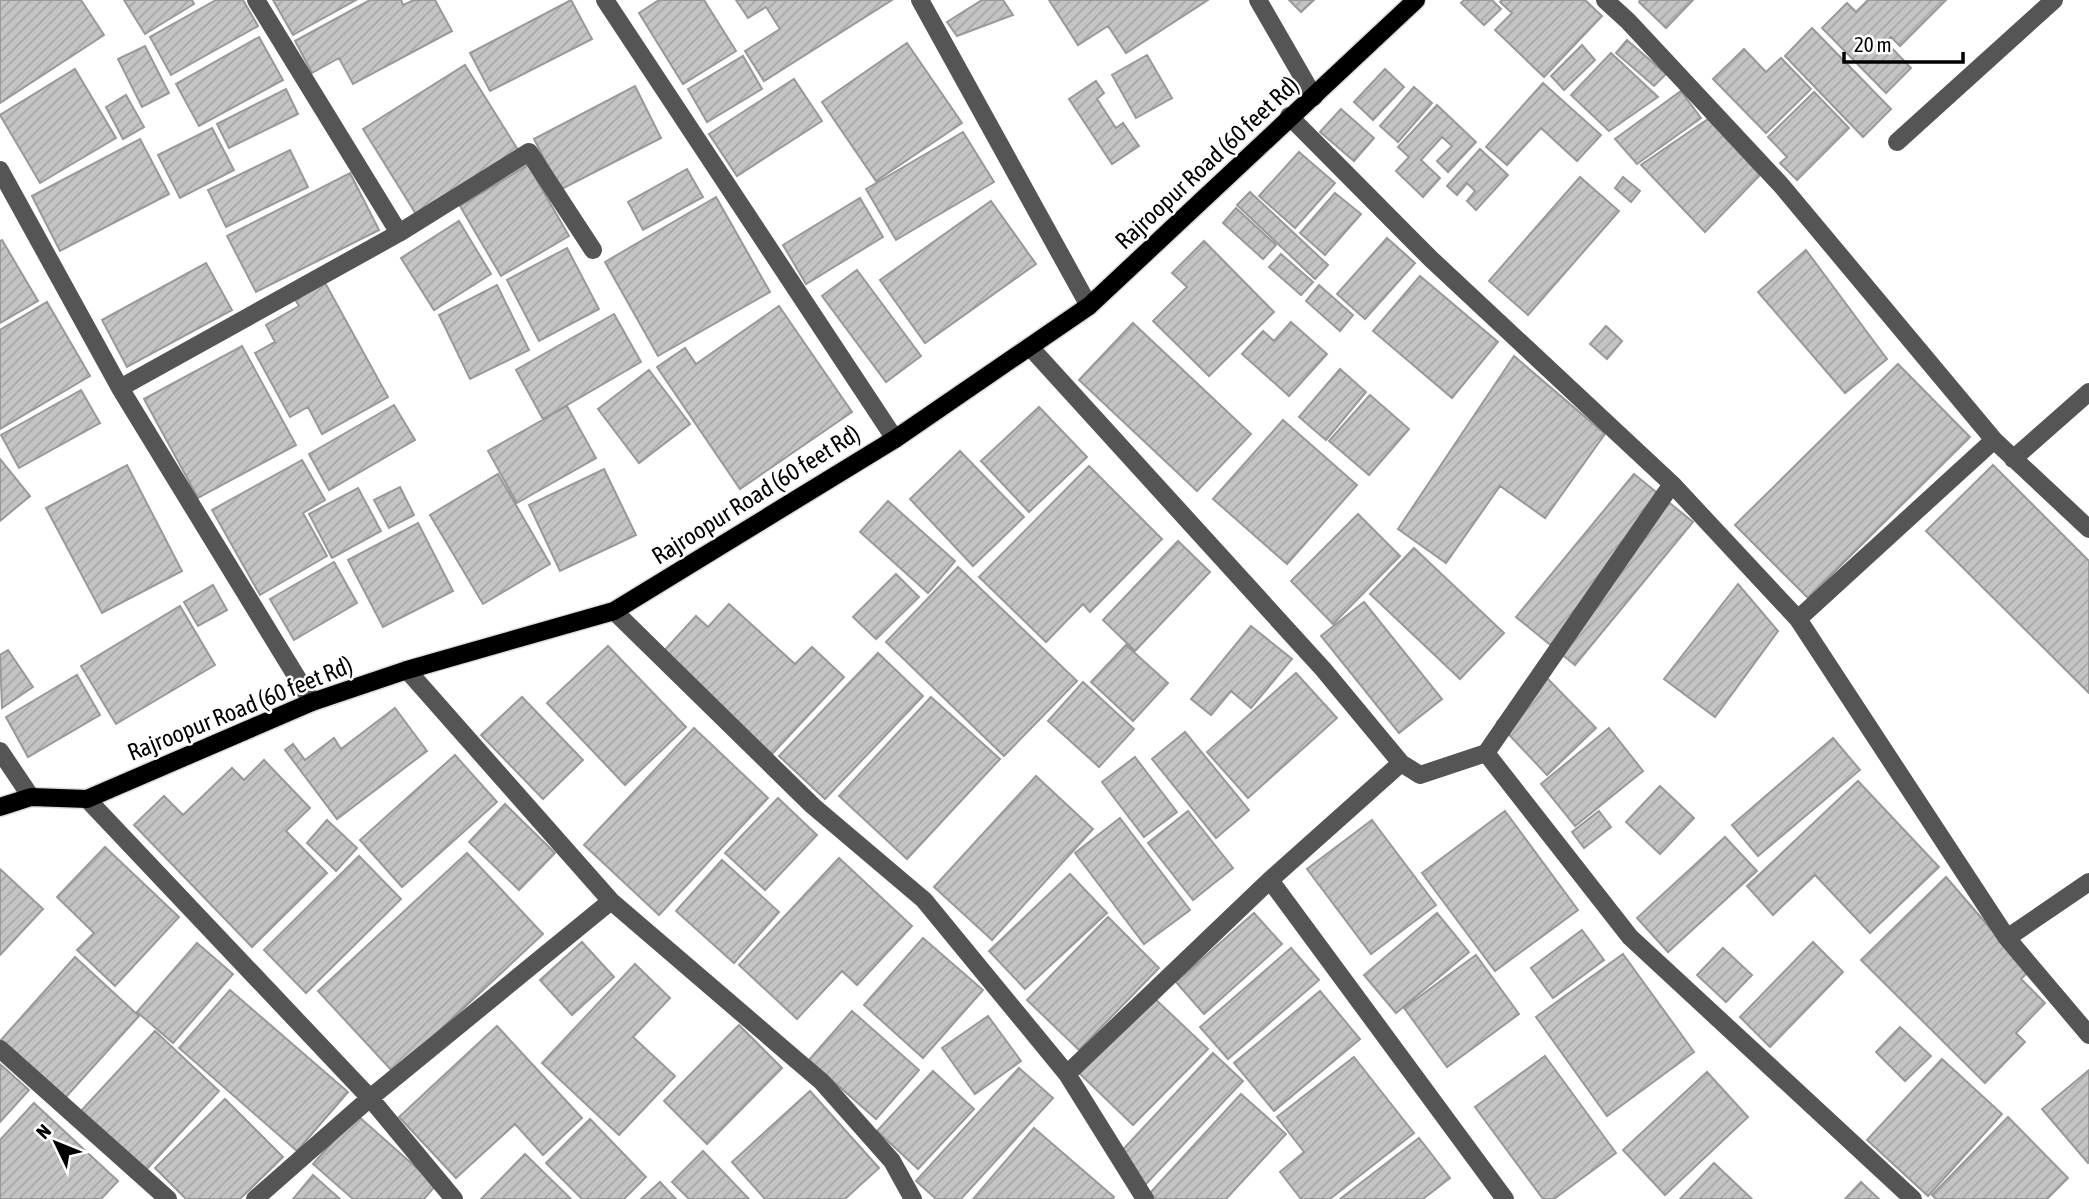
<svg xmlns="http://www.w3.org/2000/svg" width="2089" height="1199" viewBox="0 0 2089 1199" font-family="'Asap Condensed',sans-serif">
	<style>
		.building { fill: url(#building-hatch); stroke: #999; stroke-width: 2 }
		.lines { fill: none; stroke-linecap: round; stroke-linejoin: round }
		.major-casing { stroke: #dbdbdb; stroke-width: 21 }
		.minor { stroke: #555; stroke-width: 18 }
		.major { stroke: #000; stroke-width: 18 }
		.labels { text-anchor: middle; stroke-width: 5; stroke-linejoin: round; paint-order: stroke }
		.street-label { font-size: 24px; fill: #000; stroke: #fff }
	</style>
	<defs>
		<pattern id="building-hatch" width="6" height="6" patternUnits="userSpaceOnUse" patternTransform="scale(1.75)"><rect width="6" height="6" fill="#c4c4c4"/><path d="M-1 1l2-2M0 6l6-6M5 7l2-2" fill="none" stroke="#a7a7a7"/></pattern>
	</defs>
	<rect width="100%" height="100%" fill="#fff"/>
	<path class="building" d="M0,0h81l23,35 -104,68z
		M124,0h68l2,4 -49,30z
		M216,0h27l15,26 -87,49 -21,-38z
		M273,0h83l-63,35z
		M370,0h31l2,5 11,-5h21l17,31 -99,53 -14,-26 -27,15 -17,-32z
		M571,0l21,39 -102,52 -20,-38z
		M659,0h45l32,51 -53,33 -44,-71z
		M736,0h156l-128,81 -19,-30 35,-22 -14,-22 -18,11z
		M982,0h21l10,15 -56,21 -10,-14z
		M1049,0h159l-82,53 -18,-27 -30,19z
		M1289,0h25l-13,12z
		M1464,0h28l9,9 -17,16 -23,-22z
		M1502,0h83l17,16 -58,61 -49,-47 17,-17 -12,-11z
		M1640,0h53l-27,28 -27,-26z
		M1868,0h78l-46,46 -9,-9 -5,5 25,26 -25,25 -64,-65 25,-25 9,9z
		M1812,28l79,81 -28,28 -78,-81z
		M259,37l24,43 -84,46 -23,-42z
		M1627,40l39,34 -12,12 -38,-33z
		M907,43l55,80 -86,58 -54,-79z
		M1582,45l13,15 -31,30 -13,-14z
		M145,46l24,47 -27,14 -24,-48z
		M1744,49l22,23 15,-14 30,31 -45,44 -53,-54z
		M1611,53l47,44 -49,34 -38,-36z
		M1147,55l25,43 -36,20 -24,-43z
		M743,56l19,33 -55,33 -19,-33z
		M465,65l53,85 -102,64 -53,-85z
		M75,69l41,69 -76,45 -40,-68z
		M1385,69l19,18 -31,33 -19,-18z
		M794,79l28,42 -85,55 -28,-42z
		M1096,81l8,12 -7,6 19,29 7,-5 16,23 -27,18 -43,-65z
		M1543,83l58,52 -24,26 -36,-33 -34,37 -21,-18z
		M635,86l26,52 -101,52 -26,-51z
		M1414,87l18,16 -34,39 -18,-16z
		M286,89l12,25 -69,34 -12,-24z
		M1681,91l20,27 -64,46 -22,-25z
		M1814,92l35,36 -52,52 -17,-17 7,-6 -19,-20z
		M126,95l18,32 -21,12 -17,-32z
		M1437,105l39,37 -28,30 -11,-11 15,-15 -10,-9 -21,23 19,18 -17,19 -27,-26 13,-14 -11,-10z
		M1341,109l33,29 -20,23 -34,-29z
		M1708,119l52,56 -55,57 -64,-67z
		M212,128l22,42 -54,28 -22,-43z
		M963,132l31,50 -98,58 -30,-51z
		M140,139l29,55 -109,57 -28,-55z
		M1480,149l28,26 -32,35 -9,-9 8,-10 -8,-8 -10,12 -10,-9z
		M290,150l18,37 -82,40 -18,-37z
		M1299,152l36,31 -40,45 -36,-32z
		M528,165l41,71 -68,40 -41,-70z
		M687,169l16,28 -60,33 -15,-28z
		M350,173l29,57 -123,62 -29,-56z
		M1580,177l39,34 -91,104 -39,-34z
		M1623,177l17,14 -9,11 -16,-14z
		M1250,192l78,73 -13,14 -78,-74z
		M1335,193l26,21 -36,41 -25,-22z
		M716,197l54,95 -112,64 -53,-94z
		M860,198l23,39 -77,47 -23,-39z
		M991,201l45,63 -111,79 -45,-63z
		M1236,208l40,37 -13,14 -40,-36z
		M459,221l32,53 -57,36 -33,-52z
		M1387,238l28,25 -50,56 -28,-25z
		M2,240l36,61 -38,22v-82z
		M1204,241l70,71 -65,64 -56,-55 34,-34 -15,-14z
		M567,248l32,61 -60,32 -32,-61z
		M1806,250l81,109 -42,34 -87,-101z
		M1281,254l32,28 -12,13 -32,-28z
		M206,263l26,47 -105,57 -25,-47z
		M857,270l64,86 -35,26 -64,-86z
		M1420,276l78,66 -46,56 -79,-67z
		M323,279l65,118 -66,37 -14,-27 -18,10 -35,-64 20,-11 -9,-17 33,-19 -6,-10z
		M497,285l32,65 -59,29 -31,-64z
		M1319,285l34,30 -13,16 -34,-30z
		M47,302l43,74 -90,53v-99z
		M779,306l73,106 -112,77 -83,-122 28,-19 11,16z
		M614,314l27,48 -98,57 -27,-49z
		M1291,322l36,32 -38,42 -47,-42 21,-23 11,10z
		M1133,323l118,111 -54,57 -118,-111z
		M1606,326l16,15 -15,18 -17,-15z
		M242,346l54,99 -98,53 -54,-99z
		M1514,356l91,78 -60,84 -45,-32 -54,77 -48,-34z
		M1898,364l72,73 -162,161 -73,-73z
		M1340,369l26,23 -40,48 -27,-23z
		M649,370l41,54 -51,39 -41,-54z
		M81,390l19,33 -81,45 -18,-33z
		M1370,395l39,34 -40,46 -40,-34z
		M394,405l21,35 -86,50 -20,-36z
		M567,406l29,52 -79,45 -29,-52z
		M1039,407l48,50 -58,55 -48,-51z
		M1283,420l74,65 -70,79 -74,-65z
		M960,451l64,66 -51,49 -63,-67z
		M0,459l30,37 -30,25z
		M302,460l23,40 -22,13 24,43 -67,39 -48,-85z
		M127,465l55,106 -80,42 -56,-105z
		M1993,465l96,96v132l-163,-162z
		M1089,466l73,73 -72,73 -7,-8 -37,38 -67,-65z
		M604,469l32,66 -76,36 -31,-66z
		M498,474l52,90 -67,40 -53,-89z
		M1634,474l59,48 -118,143 -59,-48z
		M400,487l14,28 -25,13 -15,-28z
		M358,488l23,43 -49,27 -23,-44z
		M888,501l67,60 -27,32 -68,-61z
		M1358,514l42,42 -67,68 -42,-43z
		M418,523l35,68 -70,36 -35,-67z
		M1178,541l32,31 -75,79 -32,-31z
		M1414,548l90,85 -44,46 -90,-85z
		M334,562l23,41 -63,37 -24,-41z
		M958,567l119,114 -73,75 -118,-114z
		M896,574l23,23 -43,42 -23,-22z
		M1738,584l40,47 -63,86 -51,-38z
		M213,585l14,25 -29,16 -14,-24z
		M1364,602l78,97 -43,34 -78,-97z
		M729,604l66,60 17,-17 32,30 -72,77 -110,-101 34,-37 12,11z
		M180,606l35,59 -99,59 -35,-58z
		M1251,626l41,33 -41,49 -20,-17 -20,24 -20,-16z
		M1126,645l42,38 -35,38 -42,-39z
		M608,646l78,81 -61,58 -78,-82z
		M8,650l25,37 -31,21 -2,-53z
		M878,653l45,43 -98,103 -46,-43z
		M1296,673l41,45 -89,80 -41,-46z
		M77,675l23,40 -72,42 -22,-40z
		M1545,676l51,52 -49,47 -50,-53z
		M1083,682l51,47 -35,38 -51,-46z
		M522,697l61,63 -40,39 -62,-64z
		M931,697l69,62 -93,100 -68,-63z
		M395,708l32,43 -90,68 -52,-69 8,-6 12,16 29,-22 7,11z
		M694,728l74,70 -109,117 -75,-70z
		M1609,728l34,43 -68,55 -34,-42z
		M1185,732l64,78 -33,28 -64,-79z
		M1833,738l27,32 -102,86 -26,-31z
		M455,755l42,47 -95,85 -42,-47z
		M1135,757l42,55 -33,25 -42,-55z
		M264,760l46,48 -24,23 41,42 -75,74 -118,-122 30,-29 19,19 49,-47 12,12z
		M1036,776l57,53 -101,111 -58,-53z
		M1858,781l81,86 -69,66 -55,-58 -42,40 -26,-29z
		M1660,786l34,32 -34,36 -34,-32z
		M778,798l39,37 -52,55 -40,-37z
		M505,804l50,49 -36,37 -50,-48z
		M1188,811l45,57 -40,32 -45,-57z
		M1505,811l73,99 -83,61 -73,-98z
		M1599,811l12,16 -27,21 -12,-16z
		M1120,818l70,92 -46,34 -69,-91z
		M327,820l30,28 -21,23 -29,-28z
		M1372,820l64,85 -65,49 -64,-85z
		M1725,837l32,34 -89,81 -31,-34z
		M105,847l74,70 -64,69 -38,-36 17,-17 -37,-36z
		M467,853l76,81 -149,139 -76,-82z
		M359,856l42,43 -95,94 -42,-43z
		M839,858l73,68 -55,59 -15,-14 -45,48 -58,-54z
		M722,860l57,52 -45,51 -58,-52z
		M0,869l43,40 -43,46z
		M1070,874l37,39 -82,76 -36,-38z
		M1946,877l82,95 -7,7 24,24 -29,30 9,9 -40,41 -124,-123z
		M1254,913l28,31 -78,70 -28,-32z
		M1437,913l32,39 -73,61 -32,-38z
		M1108,917l51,51 -80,82 -52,-50z
		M1582,930l22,30 -51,38 -22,-30z
		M923,938l60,52 -60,68 -59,-53z
		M582,942l32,35 -42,38 -32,-35z
		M1813,942l30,30 -73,75 -30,-30z
		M197,943l36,31 -60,69 -36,-31z
		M1291,948l28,32 -91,79 -28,-32z
		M1723,948l29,27 -26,27 -29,-27z
		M1623,954l71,98 -87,64 -71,-99z
		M1476,955l43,59 -72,53 -43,-59z
		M75,957l64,59 -74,82 -64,-58z
		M635,964l35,34 -37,39 42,39 -56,59 -77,-72z
		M230,990l118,102 -51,59 -118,-103z
		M1320,991l40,48 -86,72 -40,-48z
		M1152,996l56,53 -75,76 -55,-53z
		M852,1011l67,59 -43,49 -67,-59z
		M988,1016l33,45 -46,33 -33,-46z
		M739,1025l43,43 -75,76 -43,-43z
		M497,1026l85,92 -39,37 -28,-31 -59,54 -57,-61z
		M1900,1027l31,29 -26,25 -29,-29z
		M155,1031l64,60 -75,81 -64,-60z
		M1213,1053l30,28 -98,104 -29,-28z
		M1545,1056l71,97 -62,46h-11l-68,-92z
		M1354,1057l60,76 -84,66h-29l-21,-27 24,-20 -27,-35z
		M1942,1059l60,55 -74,82 -61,-56z
		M0,1064l29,26 -29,32z
		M1019,1068l34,30 -92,101h-25l-20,-18z
		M2089,1070v92l-1,1 -46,-54z
		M933,1071l41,38 -56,60 -41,-38z
		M1707,1072l41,45 -83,78 -42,-45z
		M810,1091l69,77 -34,31h-80l-33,-37z
		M1241,1094l45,40 -60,65h-70l-6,-6z
		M225,1099l58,58 -43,42h-54l-31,-31z
		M34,1103l84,78 -17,18h-101v-59z
		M357,1115l79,70 -12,14h-71l-40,-35z
		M2008,1117l60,61 -21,21h-111l-4,-4z
		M590,1119l56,58 -22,22h-42l-36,-36z
		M1034,1128l80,69 -1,2h-140z
		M1419,1138l31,40 -27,21h-83z
		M703,1151l46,48h-60l-17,-17z
		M525,1154l46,45h-90z
		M1714,1163l38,36h-72z
		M313,1175l27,24h-47z
		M660,1182l16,17h-35z
		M1861,1182l18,17h-34z"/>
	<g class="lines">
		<defs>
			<path id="major" d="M0,807l31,-10 56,2 225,-97 95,-32 207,-59 281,-172 194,-133 327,-306"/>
		</defs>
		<use href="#major" class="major-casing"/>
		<path class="minor" d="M256,0l143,233
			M605,0l290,439
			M920,0l169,306
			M1258,0l56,97
			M1605,0l23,21 153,164 213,255 95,89
			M1289,116l142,143 241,225 126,135 209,319 82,97
			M1897,142l157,-142
			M0,170l120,218 192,314
			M1030,347l293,322 78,94 19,12 66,-22 144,184 283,262
			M120,388l279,-155 130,-81 64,98
			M2013,459l76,-67
			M614,611l199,195 111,94 143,174 78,125
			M1798,619l196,-179
			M407,670l204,231 211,181 70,79 21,38
			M0,751l31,46
			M1486,753l186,-269
			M1401,763l-131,117 235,319
			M87,799l283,299 84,101
			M2007,938l82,-56
			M0,1049l168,150
			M1067,1074l203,-194
			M255,1199l115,-101 241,-197"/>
		<use href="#major" class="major"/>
	</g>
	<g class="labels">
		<g class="street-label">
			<text transform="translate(1207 163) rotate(-43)" y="8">Rajroopur Road (60 feet Rd)</text>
			<text transform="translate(756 495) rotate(-32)" y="8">Rajroopur Road (60 feet Rd)</text>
			<text transform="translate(240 709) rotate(-22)" y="8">Rajroopur Road (60 feet Rd)</text>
		</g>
	</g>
	<g transform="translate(56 1143) rotate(313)" stroke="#ffffff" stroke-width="5" paint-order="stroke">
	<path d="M0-5L12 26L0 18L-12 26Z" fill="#000000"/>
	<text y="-10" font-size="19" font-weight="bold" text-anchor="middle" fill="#000000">N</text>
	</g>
	<path d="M1844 52v10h119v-10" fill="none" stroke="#000000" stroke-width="3.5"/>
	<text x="1854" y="52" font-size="21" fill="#000000" stroke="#ffffff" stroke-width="5" paint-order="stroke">20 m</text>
</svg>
